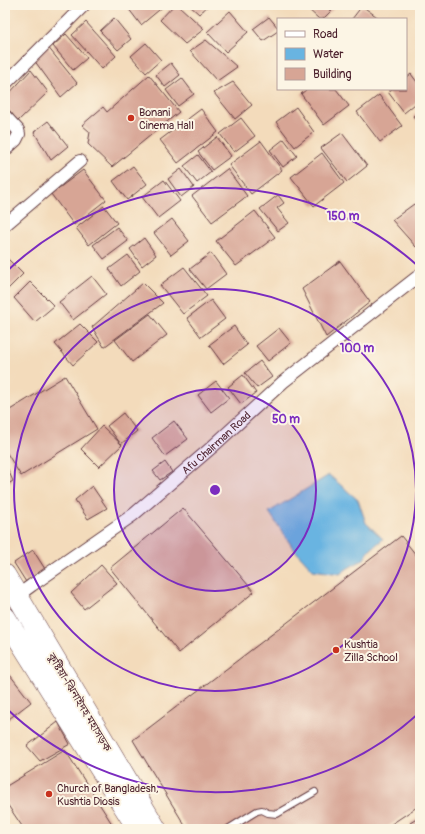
<svg xmlns="http://www.w3.org/2000/svg" width="425" height="834" viewBox="0 0 425 834" font-family="Pangolin,'Noto Sans Bengali',sans-serif">
	<style>
		.water { fill: #69b4e1; stroke: #5a6a86 }
		.building { fill: #d7a595 }
		.lines { fill: none; stroke-linecap: round; stroke-linejoin: round }
		.lane-casing { stroke: #633b41; stroke-width: 8 }
		.street-casing { stroke: #633b41; stroke-width: 14 }
		.highway-casing { stroke: #633b41; stroke-width: 22 }
		.lane { stroke: #fff; stroke-width: 6 }
		.street { stroke: #fff; stroke-width: 12 }
		.highway { stroke: #fff; stroke-width: 21 }
		.ring { fill: none; stroke: #7b2cbf; stroke-width: 2 }
		.poi-dot { fill: #c8321e; stroke: #fcf5e5; stroke-width: 1.5 }
		.labels { text-anchor: middle; stroke-width: 4; stroke-linejoin: round; paint-order: stroke }
		.poi-label { font-size: 11px; fill: #4a1f2b; stroke: #fcf5e5; text-anchor: start }
		.street-label { font-size: 11px; fill: #4a1f2b; stroke: #fcf5e5 }
		.centre { fill: #7b2cbf; stroke: #fcf5e5; stroke-width: 2 }
		.ring-label { font-size: 12px; text-anchor: middle; font-weight: bold; fill: #7b2cbf; stroke: #fcf5e5; stroke-width: 4; stroke-linejoin: round; paint-order: stroke }
	</style>
	<rect width="100%" height="100%" fill="#fcf5e5"/>
	<filter id="ink" filterUnits="userSpaceOnUse"><feTurbulence type="fractalNoise" baseFrequency=".025" numOctaves="2"/><feDisplacementMap in="SourceGraphic" scale="8" xChannelSelector="R" yChannelSelector="G"/><feConvolveMatrix kernelMatrix="1 2 1 2 8 2 1 2 1" color-interpolation-filters="sRGB"/></filter>
	<filter id="wash" filterUnits="userSpaceOnUse"><feTurbulence type="fractalNoise" baseFrequency=".012" numOctaves="4" result="noise"/><feDisplacementMap in="SourceGraphic" scale="16" xChannelSelector="R" yChannelSelector="G"/><feGaussianBlur stdDeviation="0.9" result="paint"/><feColorMatrix in="noise" values="0 0 0 0 0 0 0 0 0 0 0 0 0 0 0 0 0 1.4 0 .05"/><feComposite in="paint" operator="in"/></filter>
	<g filter="url(#wash)">
		<rect width="100%" height="100%" fill="#f3dbbb"/>
		<path class="water" d="M329,475l29,25 8,23 17,16 -13,11 -7,10 -15,8 -8,6 -27,-4 -20,-22 -24,-36z"/>
		<g id="blocks">
			<path class="building" d="M133,5h32l-24,20 -13,-17z
				M174,5h4l26,24 -19,15 -25,-24z
				M189,5h20l-10,9z
				M309,5h28l-14,14h-4l-12,-11z
				M362,6l18,13h-28z
				M230,11l18,21 -22,20 -19,-20z
				M269,17l9,11v3l-15,10 -10,-12z
				M114,18l17,21 -13,11 -18,-19z
				M86,22l30,34 -14,13 -30,-34z
				M66,34l21,24 -14,12 -20,-24z
				M206,40l31,27 -20,14 -27,-30z
				M146,43l15,17 -15,13 -15,-17z
				M47,46l30,37 -16,14 -27,-37z
				M171,63l9,12 -15,12 -9,-12z
				M31,70l17,22 -30,29 -13,-16v-7z
				M411,74l9,12v14l-16,13 -16,-21 4,-3h14v-11z
				M149,75l30,37 -67,55 -24,-23 2,-12 -8,-7 21,-18 4,5z
				M182,78l12,16 -16,12 -12,-16z
				M233,82l19,23 -17,14 -21,-26z
				M307,89h29l13,17 -25,19 -23,-31z
				M379,95l23,31 -22,16 -23,-30z
				M296,107l18,25 -19,15 -19,-25z
				M201,109l17,23 -40,31 -18,-23z
				M420,111v15l-7,-10z
				M241,118l14,18 -21,16 -14,-18z
				M48,121l20,25 -17,14 -17,-28z
				M5,124l8,11 -8,6z
				M342,133l25,33 -20,16 -26,-34z
				M217,137l14,19 -19,14 -14,-18z
				M284,139l13,17 -14,11 -13,-17z
				M261,141l21,29 -31,24 -22,-29z
				M322,153l22,30 -30,23 -23,-29z
				M198,155l13,17 -14,11 -13,-17z
				M133,166l14,18 -20,16 -14,-19z
				M181,169l13,18 -13,10 -13,-18z
				M227,169l20,27 -35,26 -20,-26z
				M83,170l23,30 -32,25 -23,-31z
				M164,180l16,21 -22,17 -16,-21z
				M278,195l6,8 -7,5 12,15 -11,8 -18,-22z
				M414,204l6,5v34l-4,4 -24,-27z
				M104,206l13,17 -28,22 -13,-17z
				M255,211l20,26 -39,29 -20,-25z
				M172,219l17,22 -18,14 -17,-22z
				M117,227l11,14 -24,18 -11,-14z
				M144,238l12,17 -14,11 -12,-17z
				M211,253l15,21 -20,15 -16,-20z
				M128,255l12,16 -19,15 -12,-17z
				M5,256l18,18 -18,18z
				M340,261l30,41 -44,35 -24,-48z
				M184,267l23,29 -24,18 -23,-29z
				M92,276l14,18 -33,26 -14,-18z
				M30,282l24,24 -19,16 -21,-24z
				M143,283l20,20 -59,44 -12,-20z
				M211,300l14,19 -24,18 -14,-19z
				M150,314l17,21 -35,27 -17,-22z
				M80,324l18,18 -25,23 -18,-21z
				M234,326l13,19 -24,19 -14,-19z
				M279,328l12,15 -23,18 -12,-15z
				M260,361l12,16 -15,11 -12,-15z
				M243,375l13,18 -15,11 -13,-17z
				M65,376l32,53 -76,47 -16,-26v-37z
				M216,381l13,17 -18,14 -13,-17z
				M123,413l14,18 -16,13 -14,-18z
				M174,421l14,18 -23,17 -13,-18z
				M102,426l20,19 -23,22 -18,-18z
				M165,462l7,10 -12,8 -7,-9z
				M5,463l8,18 -8,5z
				M92,486l15,22 -19,11 -13,-19z
				M183,508l71,84 -75,61 -69,-85z
				M401,536l19,24v245l-36,24h-197l-54,-89z
				M33,550l12,19 -19,13 -12,-19z
				M101,565l16,18 -33,26 -13,-16z
				M10,675l21,27 -26,20v-44z
				M58,722l12,22 -30,17 -13,-15z
				M65,750l49,77 -3,2h-87l-19,-28v-14z
				M420,817v12h-6l-4,-6z"/>
		</g>
	</g>
	<g filter="url(#ink)">
		<use href="#blocks" fill-opacity="0" stroke="#633b41" stroke-width="1"/>
		<g class="lines">
			<defs>
				<path id="lane" d="M228,829l29,-18 5,-1 6,3 9,1 38,-22"/>
				<g id="street">
					<path d="M5,84l79,-79"/>
					<path d="M5,116l13,14 1,4 -3,6 -11,10"/>
					<path d="M5,225l75,-64"/>
					<path id="s1" d="M5,599l12,-3 15,-11 101,-70 78,-67 72,-66 137,-107"/>
				</g>
				<path id="highway" d="M5,575l151,254
					M5,617l133,212"/>
			</defs>
			<use href="#lane" class="lane-casing"/>
			<use href="#street" class="street-casing"/>
			<use href="#highway" class="highway-casing"/>
			<use href="#lane" class="lane"/>
			<use href="#street" class="street"/>
			<use href="#highway" class="highway"/>
		</g>
	</g>
	<circle cx="215" cy="490" r="101" fill="#7b2cbf" fill-opacity=".12"/>
	<g class="ring">
		<circle cx="215" cy="490" r="101"/>
		<circle cx="215" cy="490" r="201"/>
		<path d="M419 713A302 302 0 0 1 5 707M5 273A302 302 0 0 1 419 267"/>
	</g>
	<g class="poi-dot">
		<circle cx="131" cy="118" r="4"/>
		<circle cx="336" cy="650" r="4"/>
		<circle cx="49" cy="794" r="4"/>
	</g>
	<g class="labels">
		<g class="poi-label">
			<text x="139" y="116">Bonani<tspan x="139" dy="13">Cinema Hall</tspan></text>
			<text x="344" y="648">Kushtia<tspan x="344" dy="13">Zilla School</tspan></text>
			<text x="57" y="792">Church of Bangladesh,<tspan x="57" dy="13">Kushtia Diosis</tspan></text>
		</g>
		<g class="street-label">
			<text dy="4" stroke="none"><textPath href="#s1" startOffset="264">Afu Chairman Road</textPath></text>
			<text transform="translate(80 702) rotate(59)" y="4">কুষ্টিয়া-ঝিনাইদহ মহাসড়ক</text>
		</g>
	</g>
	<circle cx="215" cy="490" r="6" class="centre"/>
	<g class="ring-label">
		<text x="343" y="220">150 m</text>
		<text x="357" y="352">100 m</text>
		<text x="286" y="423">50 m</text>
	</g>
	<rect width="425" height="834" fill="none" stroke="#fcf5e5" stroke-width="20"/>
	<rect x="277" y="18" width="130" height="72" fill="#fcf5e5" stroke="#b59f9b"/>
	<rect x="285" y="31" width="20" height="6" fill="#ffffff" stroke="#b59f9b"/>
	<text x="313" y="38" font-size="12" fill="#4a1f2b">Road</text>
	<rect x="285" y="48" width="20" height="12" fill="#69b4e1" stroke="#b59f9b"/>
	<text x="313" y="58" font-size="12" fill="#4a1f2b">Water</text>
	<rect x="285" y="68" width="20" height="12" fill="#d7a595" stroke="#b59f9b"/>
	<text x="313" y="78" font-size="12" fill="#4a1f2b">Building</text>
</svg>
